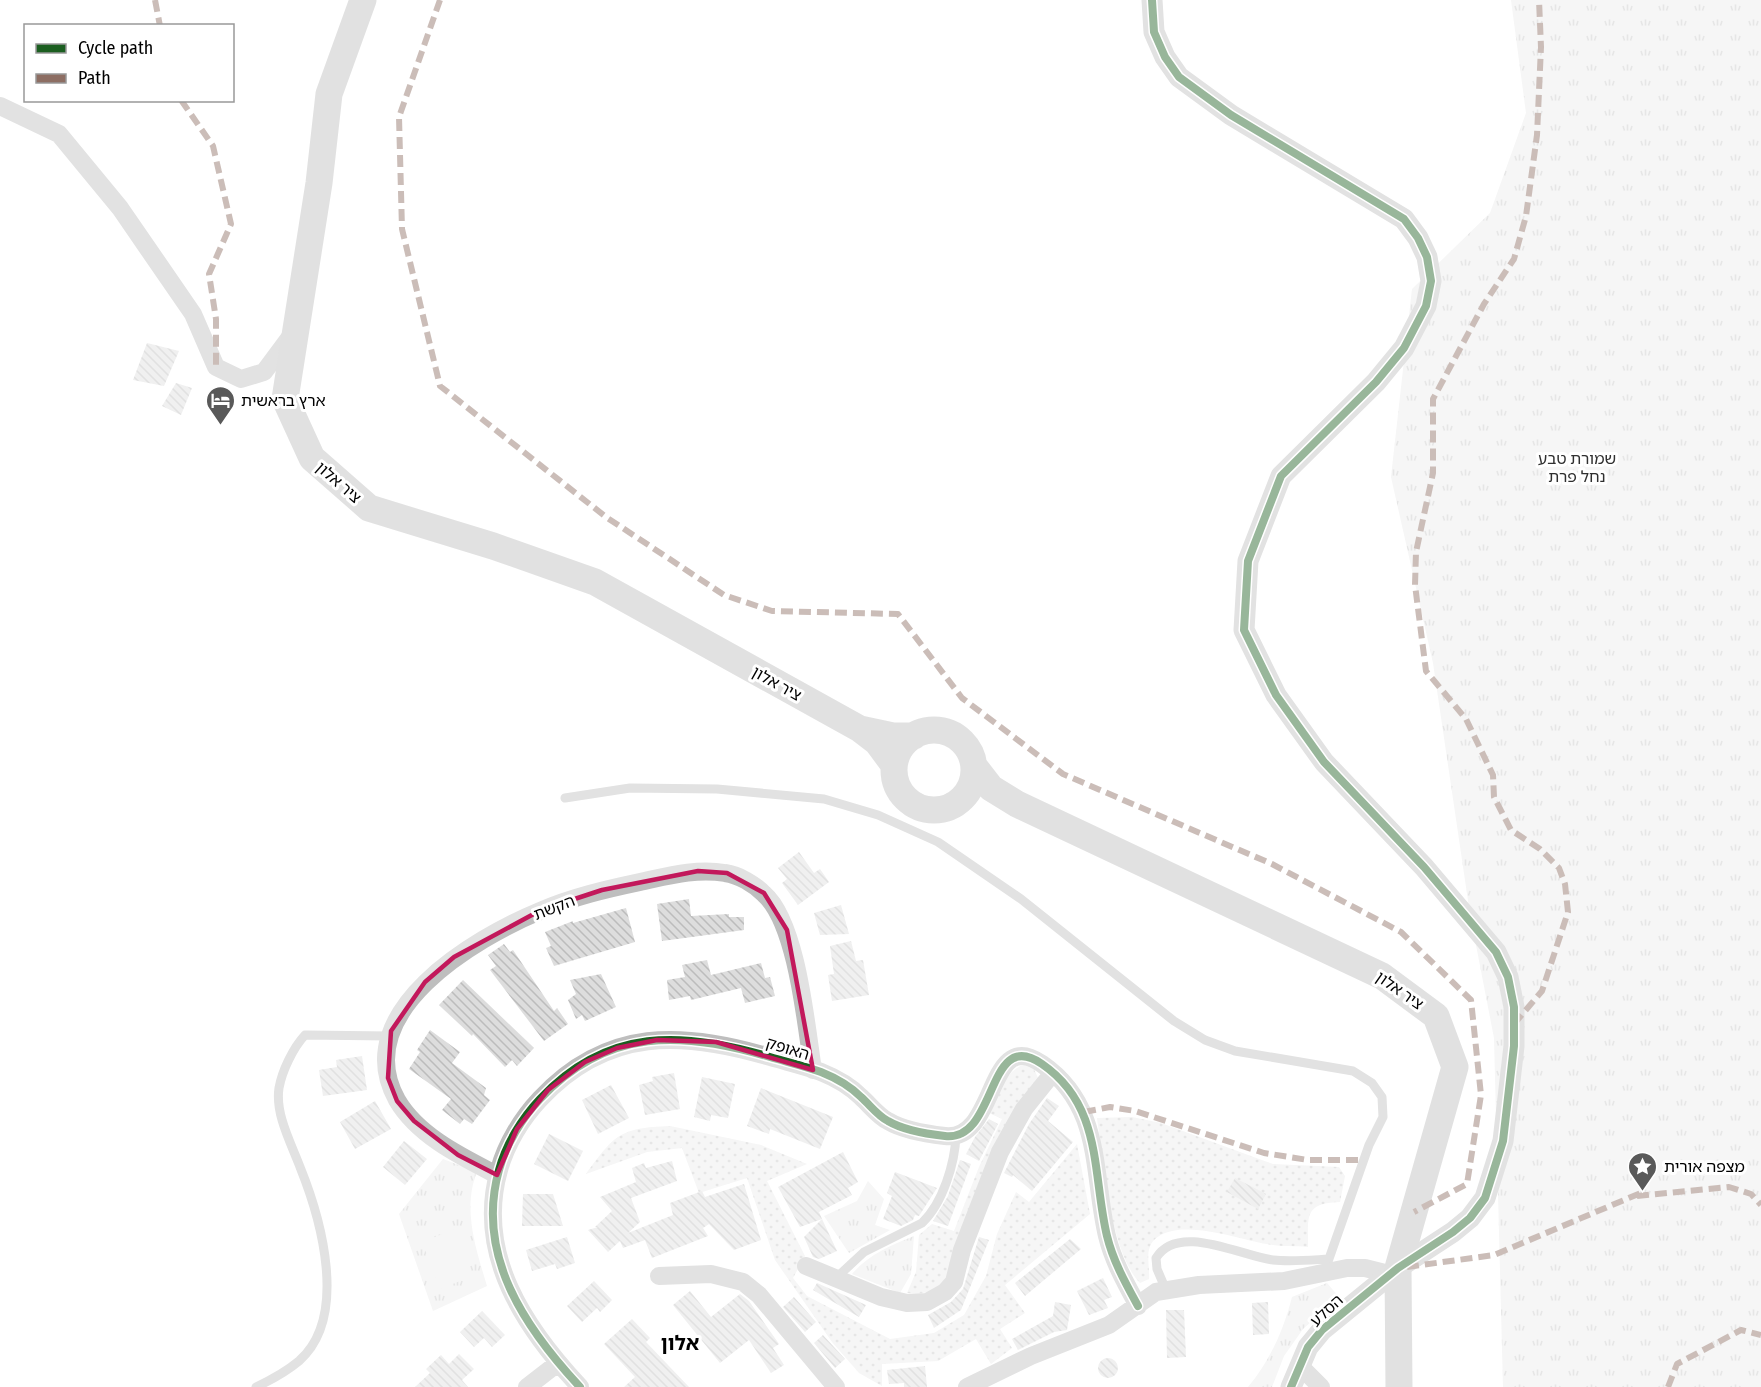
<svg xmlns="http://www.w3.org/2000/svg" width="1761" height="1387" viewBox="0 0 1761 1387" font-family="'Fira Sans Condensed','Noto Sans Hebrew',sans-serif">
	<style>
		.grass { fill: url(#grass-dots) }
		.park { fill: url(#park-tufts) }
		.pitch { fill: #eaeaea }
		.building { fill: url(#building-back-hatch) }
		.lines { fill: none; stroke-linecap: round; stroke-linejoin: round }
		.service { stroke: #bebebe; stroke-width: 9 }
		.minor { stroke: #bebebe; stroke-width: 18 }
		.tertiary { stroke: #bebebe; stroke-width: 21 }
		.primary { stroke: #bdbdbd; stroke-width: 27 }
		.quiet { stroke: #8d6e63; stroke-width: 6; stroke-dasharray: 12 6; stroke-linecap: butt }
		.cycleway-casing { stroke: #fff; stroke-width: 11 }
		.cycleway { stroke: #1b5e20; stroke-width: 8 }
		.marked { fill: none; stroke: #c2185b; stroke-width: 4.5; stroke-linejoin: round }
		.labels { text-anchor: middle; stroke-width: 6; stroke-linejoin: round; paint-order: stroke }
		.poi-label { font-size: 16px; fill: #000; stroke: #fff; text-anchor: start }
		.park-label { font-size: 16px; fill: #303030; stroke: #fff }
		.street-label { font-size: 16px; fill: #000; stroke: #fff }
		.quarter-label { font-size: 20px; font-weight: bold; fill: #000; stroke: #fff }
	</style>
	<defs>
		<pattern id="grass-dots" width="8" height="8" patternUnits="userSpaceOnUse" patternTransform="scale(1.5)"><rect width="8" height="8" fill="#eaeaea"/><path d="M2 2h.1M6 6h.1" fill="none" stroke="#c7c7c7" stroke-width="1.8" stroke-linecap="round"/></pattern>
		<pattern id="park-tufts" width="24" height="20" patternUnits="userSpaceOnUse" patternTransform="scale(1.5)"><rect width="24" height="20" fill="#eaeaea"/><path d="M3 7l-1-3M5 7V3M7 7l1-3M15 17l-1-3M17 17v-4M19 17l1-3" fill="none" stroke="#c7c7c7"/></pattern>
		<pattern id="building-back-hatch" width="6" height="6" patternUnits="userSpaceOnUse" patternTransform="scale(1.5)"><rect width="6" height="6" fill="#ddd"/><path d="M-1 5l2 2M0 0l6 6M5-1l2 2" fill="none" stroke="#bcbcbc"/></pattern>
	</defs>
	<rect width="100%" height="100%" fill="#fff"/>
	<path class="grass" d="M1024,1064l9,3 5,11 -89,201c-13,12 -24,16 -42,14l9,-21 3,-37 13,-11 22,7 25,-64 23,-48 -13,-6c9,-19 15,-40 35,-49z
		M1132,1117l29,6 112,41 66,3 6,9 -5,26c-36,1 -32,14 -32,45 -13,-1 -28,0 -41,-3 -29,-5 -88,-27 -112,-5 -11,10 -5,27 -6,40l-9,4c-30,-31 -37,-123 -43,-165z
		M670,1126l91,19 46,19 -40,17 38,75 -12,22 14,18 83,43 44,-6 30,-18 22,-39 11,-42 19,-42 13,10 48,-58 13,70 -85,71 20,28 -25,16 12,19 -21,16 -15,-25 -38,22 -56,3v22l-23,-13 -27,-31 -57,-82 -28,-82 -48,15 -17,-45 -35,4 -61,22c29,-40 34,-46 84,-48z"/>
	<path class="park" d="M1511,0h250v1387h-258l-9,-349 -24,-124 -37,-251 -42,-186 21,-188 78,-76 36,-100z
		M443,1159l34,13c-15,37 -1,77 10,114l-54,25 -34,-97z
		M868,1181l16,18 -9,26 15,5 -41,23 -25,-37 33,-15z
		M914,1236l-3,38 -11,19 -48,-19c17,-20 38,-28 62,-38z
		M1327,1283l12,14 -36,32 -19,27 -12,31h-24c22,-26 36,-58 44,-90z"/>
	<path class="pitch" d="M455,1229l18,47 -33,13 -18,-47z"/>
	<path class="building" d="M147,343l32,8 -15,35 -31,-6z
		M176,383l16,5 -11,27 -19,-9z
		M799,852l15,21 6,-4 9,13 -31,23 -16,-22 5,-4 -9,-11z
		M689,899l2,17 38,-2v3h15v13l-82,11 -5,-37z
		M841,905l8,29 -29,1 -6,-22z
		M626,908l9,34 -81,24 -8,-18 5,-2 -6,-14 28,-11v2z
		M851,941l5,20 7,-1 6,35 -37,6 -4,-26 6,-1 -4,-28z
		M504,944l6,8 3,-2 41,61 3,-3 11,16 -24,17 -54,-71 6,-4 -8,-11z
		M707,960l4,15 50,-12 4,15 5,-1 5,19 -30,7 -4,-15 -50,12 -1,-4 -21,4 -2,-20 18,-3 -3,-12z
		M601,974l15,33 -31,14 -3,-6 -6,4 -8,-19 8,-6 -6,-14z
		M463,980l71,68 -17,18 -5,-6 -7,7 -32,-33 -1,2 -33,-31z
		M430,1030l30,22 -8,11 34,25 -2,7 6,5 -18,24 -8,-5 -4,5 -18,-14 9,-11 -42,-30 11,-17 -3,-2z
		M362,1056l5,34 -44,6 -4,-26 18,-3 -1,-7z
		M674,1073l6,36 -35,6 -6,-30 14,-4 -1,-4z
		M702,1077l33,7 -7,34 -17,-3 -1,6 -16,-4z
		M611,1085l18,33 -31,16 -16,-34z
		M761,1088l72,29 -13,32 -50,-20 -1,5 -22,-8z
		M1047,1098l12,8 -11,15 25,21 -41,49 -19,-16 -1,2 -8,-4 25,-49z
		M375,1101l16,28 -36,20 -15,-27z
		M989,1119l9,5 -19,37 -13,-7 9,-17z
		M549,1134l34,17 -15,30 -34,-17z
		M404,1141l23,18 -22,26 -22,-18z
		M843,1152l15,30 -10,6 4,7 -33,17 3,7 -22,8 -22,-40z
		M960,1160l11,4 -23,62 -15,-5 15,-25z
		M672,1161l5,20 -46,17 9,24 -12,11 45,-18 -3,-12 32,-12 3,6 39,-13 17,56 -27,10 -25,-26 -6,4 5,8 -56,22 -7,-18 -22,8 -3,-7 -12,11 -20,-22 10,-3h-3l17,-16 -12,-14 36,-15 -4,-14 12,-5 2,5z
		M895,1172l42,16 -18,28 -4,-1 -2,5 -12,6 -18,-7 9,-23 -5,-3z
		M1235,1178l31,16 -8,15 -31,-17z
		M523,1194h30l10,32h-41z
		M822,1219l15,32 -18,8 -6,-2 -9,-20z
		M567,1237l8,26 -18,6 -2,-5 -23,7 -6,-21z
		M979,1237l10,3 -28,70 -27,18 -6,-13 23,-13 12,-13z
		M1070,1239l11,10 -56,47 -10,-13z
		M1103,1278l9,19 -8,3 4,8 -19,7 -12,-24z
		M594,1281l18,19 -12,12 -3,-4 -15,14 -15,-16z
		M817,1283l49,22 -7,12 -46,-27z
		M690,1291l21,26 29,-23 9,7 30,43 -6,4 11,17 -13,8 -22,-33 -29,23 -47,-58z
		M794,1297l22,25 -11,10 -22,-25z
		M1055,1302l16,3 -4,25 -13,2 -36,18 -6,-11 41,-23z
		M1268,1302l1,32 -16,1 -1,-32z
		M1166,1310h18l2,47 -19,1z
		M482,1311l23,24 -13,12 -8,-9 -10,9 -14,-15z
		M632,1319l18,19 -4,4 43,45h-65l11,-10 -31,-33z
		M823,1335l22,24 -10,9 -21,-25z
		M459,1354l15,15 -12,11 6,7h-53l15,-14 -4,-4 15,-14 8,9z
		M1098 1368a10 10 0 1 1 20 0a10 10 0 1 1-20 0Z
		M925,1366l2,21h-23v-4l-15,1 -2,-14z"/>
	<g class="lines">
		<path class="service" d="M565,798l65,-10 87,1 107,10 54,16 60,27 83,57 153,122 31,19 30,11 118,20 19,12 10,14 1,20 -14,28 -45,128
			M836,1278l28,-26 58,-29c21,-20 33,-60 34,-88
			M1166,1290l-9,-21 -1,-11c22,-36 85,-2 117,2 18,2 38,0 56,-1
			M256,1387c15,-7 31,-16 43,-26 50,-44 22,-142 1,-194 -9,-24 -25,-53 -21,-79 3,-17 14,-40 26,-53l85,1"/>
		<path class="minor" d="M0,106l59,28 61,74 73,106 23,53 25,12 23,-7 29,-39
			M497,1175c-35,-18 -79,-39 -100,-75 -49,-88 78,-162 143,-189 32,-14 67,-22 100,-29 28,-6 56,-14 85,-9 14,2 29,11 39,21 33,29 42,131 49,176
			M806,1266l75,31 26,6 20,-1 18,-10 9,-10 8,-32 38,-98 24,-43 28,-35
			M659,1276l52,-2 32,8 16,13 77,92
			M1300,1366l21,21
			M527,1387l31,-24
			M580,1387c-55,-59 -105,-132 -81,-217 7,-26 23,-52 41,-71 67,-72 143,-68 230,-42 17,5 35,9 51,15 15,6 29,14 40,25 9,8 17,19 27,24 15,9 39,13 57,15 53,6 41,-111 97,-72 61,42 50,109 65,172 6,25 19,48 31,70
			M967,1387l64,-31 78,-31 47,-33 43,-7 85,-4 63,-13h18l24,6"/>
		<path class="tertiary" d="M1152,0l2,32 11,25 14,20 52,38 173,104 14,19 9,19 4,24 -5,25 -22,42 -28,34 -95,94 -33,85 -4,69 32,65 48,67 100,105 72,85 12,25 6,30v39l-11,95 -18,57 -15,20 -17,14 -55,36 -76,62 -14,17 -17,40"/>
		<path class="primary" d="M363,0l-34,94 -10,89 -34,216 27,59 57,50 124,38 102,36 265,147
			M894 770a40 40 0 1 1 80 0a40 40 0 1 1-80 0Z
			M894,765l-17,-23 -17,-13 33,7h21
			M974,766l17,22 26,16 365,172 54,40 19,51 -57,201 1,119"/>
		<path class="quiet" d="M155,0l5,26
			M440,0l-41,117 3,112 38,157 166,131 118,78 48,16 126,3 64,84 101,76 209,90 129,68 70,68 10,95 -14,89 -53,28
			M181,100l32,46 18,78 -22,50 7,45v48
			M1514,1024l28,-33 26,-79 -3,-28 -6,-16 -19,-19 -29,-19 -17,-33 -1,-22 -27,-56 -40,-48 -11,-86 1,-33 17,-79v-74l51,-95 30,-45 12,-43 11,-81 4,-88 -2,-47
			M1084,1112l26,-5 25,4 129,42 44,7h55
			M1637,1196l92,-9 22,7 10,11
			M1407,1267l87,-12 149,-63
			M1668,1387l9,-23 64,-34 20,5"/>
		<defs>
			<path id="cycleway" d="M1152,0l2,32 11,25 14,20 52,38 173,104 14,19 9,19 4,24 -5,25 -22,42 -28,34 -95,94 -33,85 -4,69 32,65 48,67 100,105 72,85 12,25 6,30v39l-11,95 -18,57 -15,20 -17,14 -55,36 -76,62 -14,17 -17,40
				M580,1387c-55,-59 -105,-132 -81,-217 7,-26 23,-52 41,-71 67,-72 143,-68 230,-42 17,5 35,9 51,15 15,6 29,14 40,25 9,8 17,19 27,24 15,9 39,13 57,15 53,6 41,-111 97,-72 61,42 50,109 65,172 6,25 19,48 31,70"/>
		</defs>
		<use href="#cycleway" class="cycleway-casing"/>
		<use href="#cycleway" class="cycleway"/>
	</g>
	<path d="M0 0H1761V1387H0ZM698,871l29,2 37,20 23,37 26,140 -97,-28 -59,-2 -40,8 -32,14 -37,28 -31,39 -20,46 -39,-20 -44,-34 -17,-20 -9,-23 3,-47 34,-49 29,-25 87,-47 61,-20z" fill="#fff" fill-opacity=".55" fill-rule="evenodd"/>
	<path class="marked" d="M698,871l29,2 37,20 23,37 26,140 -97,-28 -59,-2 -40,8 -32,14 -37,28 -31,39 -20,46 -39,-20 -44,-34 -17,-20 -9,-23 3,-47 34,-49 29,-25 87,-47 61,-20z"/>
	<defs>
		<symbol id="hotel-pin" viewBox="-11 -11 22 30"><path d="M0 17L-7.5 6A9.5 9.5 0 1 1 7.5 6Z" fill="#595959" stroke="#fff"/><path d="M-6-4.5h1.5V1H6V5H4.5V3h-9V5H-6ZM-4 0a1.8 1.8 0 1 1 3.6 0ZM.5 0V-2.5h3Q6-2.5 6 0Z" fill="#fff"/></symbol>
		<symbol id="sight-pin" viewBox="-11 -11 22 30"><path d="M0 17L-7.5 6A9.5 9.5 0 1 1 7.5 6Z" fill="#595959" stroke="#fff"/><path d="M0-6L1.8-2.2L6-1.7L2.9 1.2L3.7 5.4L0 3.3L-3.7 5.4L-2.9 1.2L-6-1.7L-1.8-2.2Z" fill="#fff"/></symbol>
	</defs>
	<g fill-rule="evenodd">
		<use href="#hotel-pin" x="204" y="384" width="33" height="45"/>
		<use href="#sight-pin" x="1626" y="1150" width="33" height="45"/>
	</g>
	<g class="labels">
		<g class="poi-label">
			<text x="241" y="406">ארץ בראשית</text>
			<text x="1664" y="1172">מצפה אורית</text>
		</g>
		<g class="park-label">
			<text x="1577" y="464">שמורת טבע<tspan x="1577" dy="18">נחל פרת</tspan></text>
		</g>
		<g class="street-label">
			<text transform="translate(339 482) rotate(41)" y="6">ציר אלון</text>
			<text transform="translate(777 683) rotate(29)" y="6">ציר אלון</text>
			<text transform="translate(554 907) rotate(-21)" y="6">הקשת</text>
			<text transform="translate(1400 990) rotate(35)" y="6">ציר אלון</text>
			<text transform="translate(788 1048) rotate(17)" y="6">האופק</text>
			<text transform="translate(1326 1310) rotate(-43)" y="6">הסלע</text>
		</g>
		<g class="quarter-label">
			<text x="680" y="1350">אלון</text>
		</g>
	</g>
	<rect x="24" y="24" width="210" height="78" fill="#ffffff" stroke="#999999" stroke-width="1.5"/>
	<rect x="36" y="44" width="30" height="9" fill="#1b5e20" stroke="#999999" stroke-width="1.5"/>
	<text x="78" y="54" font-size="18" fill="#000000">Cycle path</text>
	<rect x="36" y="74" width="30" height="9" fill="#8d6e63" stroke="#999999" stroke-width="1.5"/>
	<text x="78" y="84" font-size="18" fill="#000000">Path</text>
</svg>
